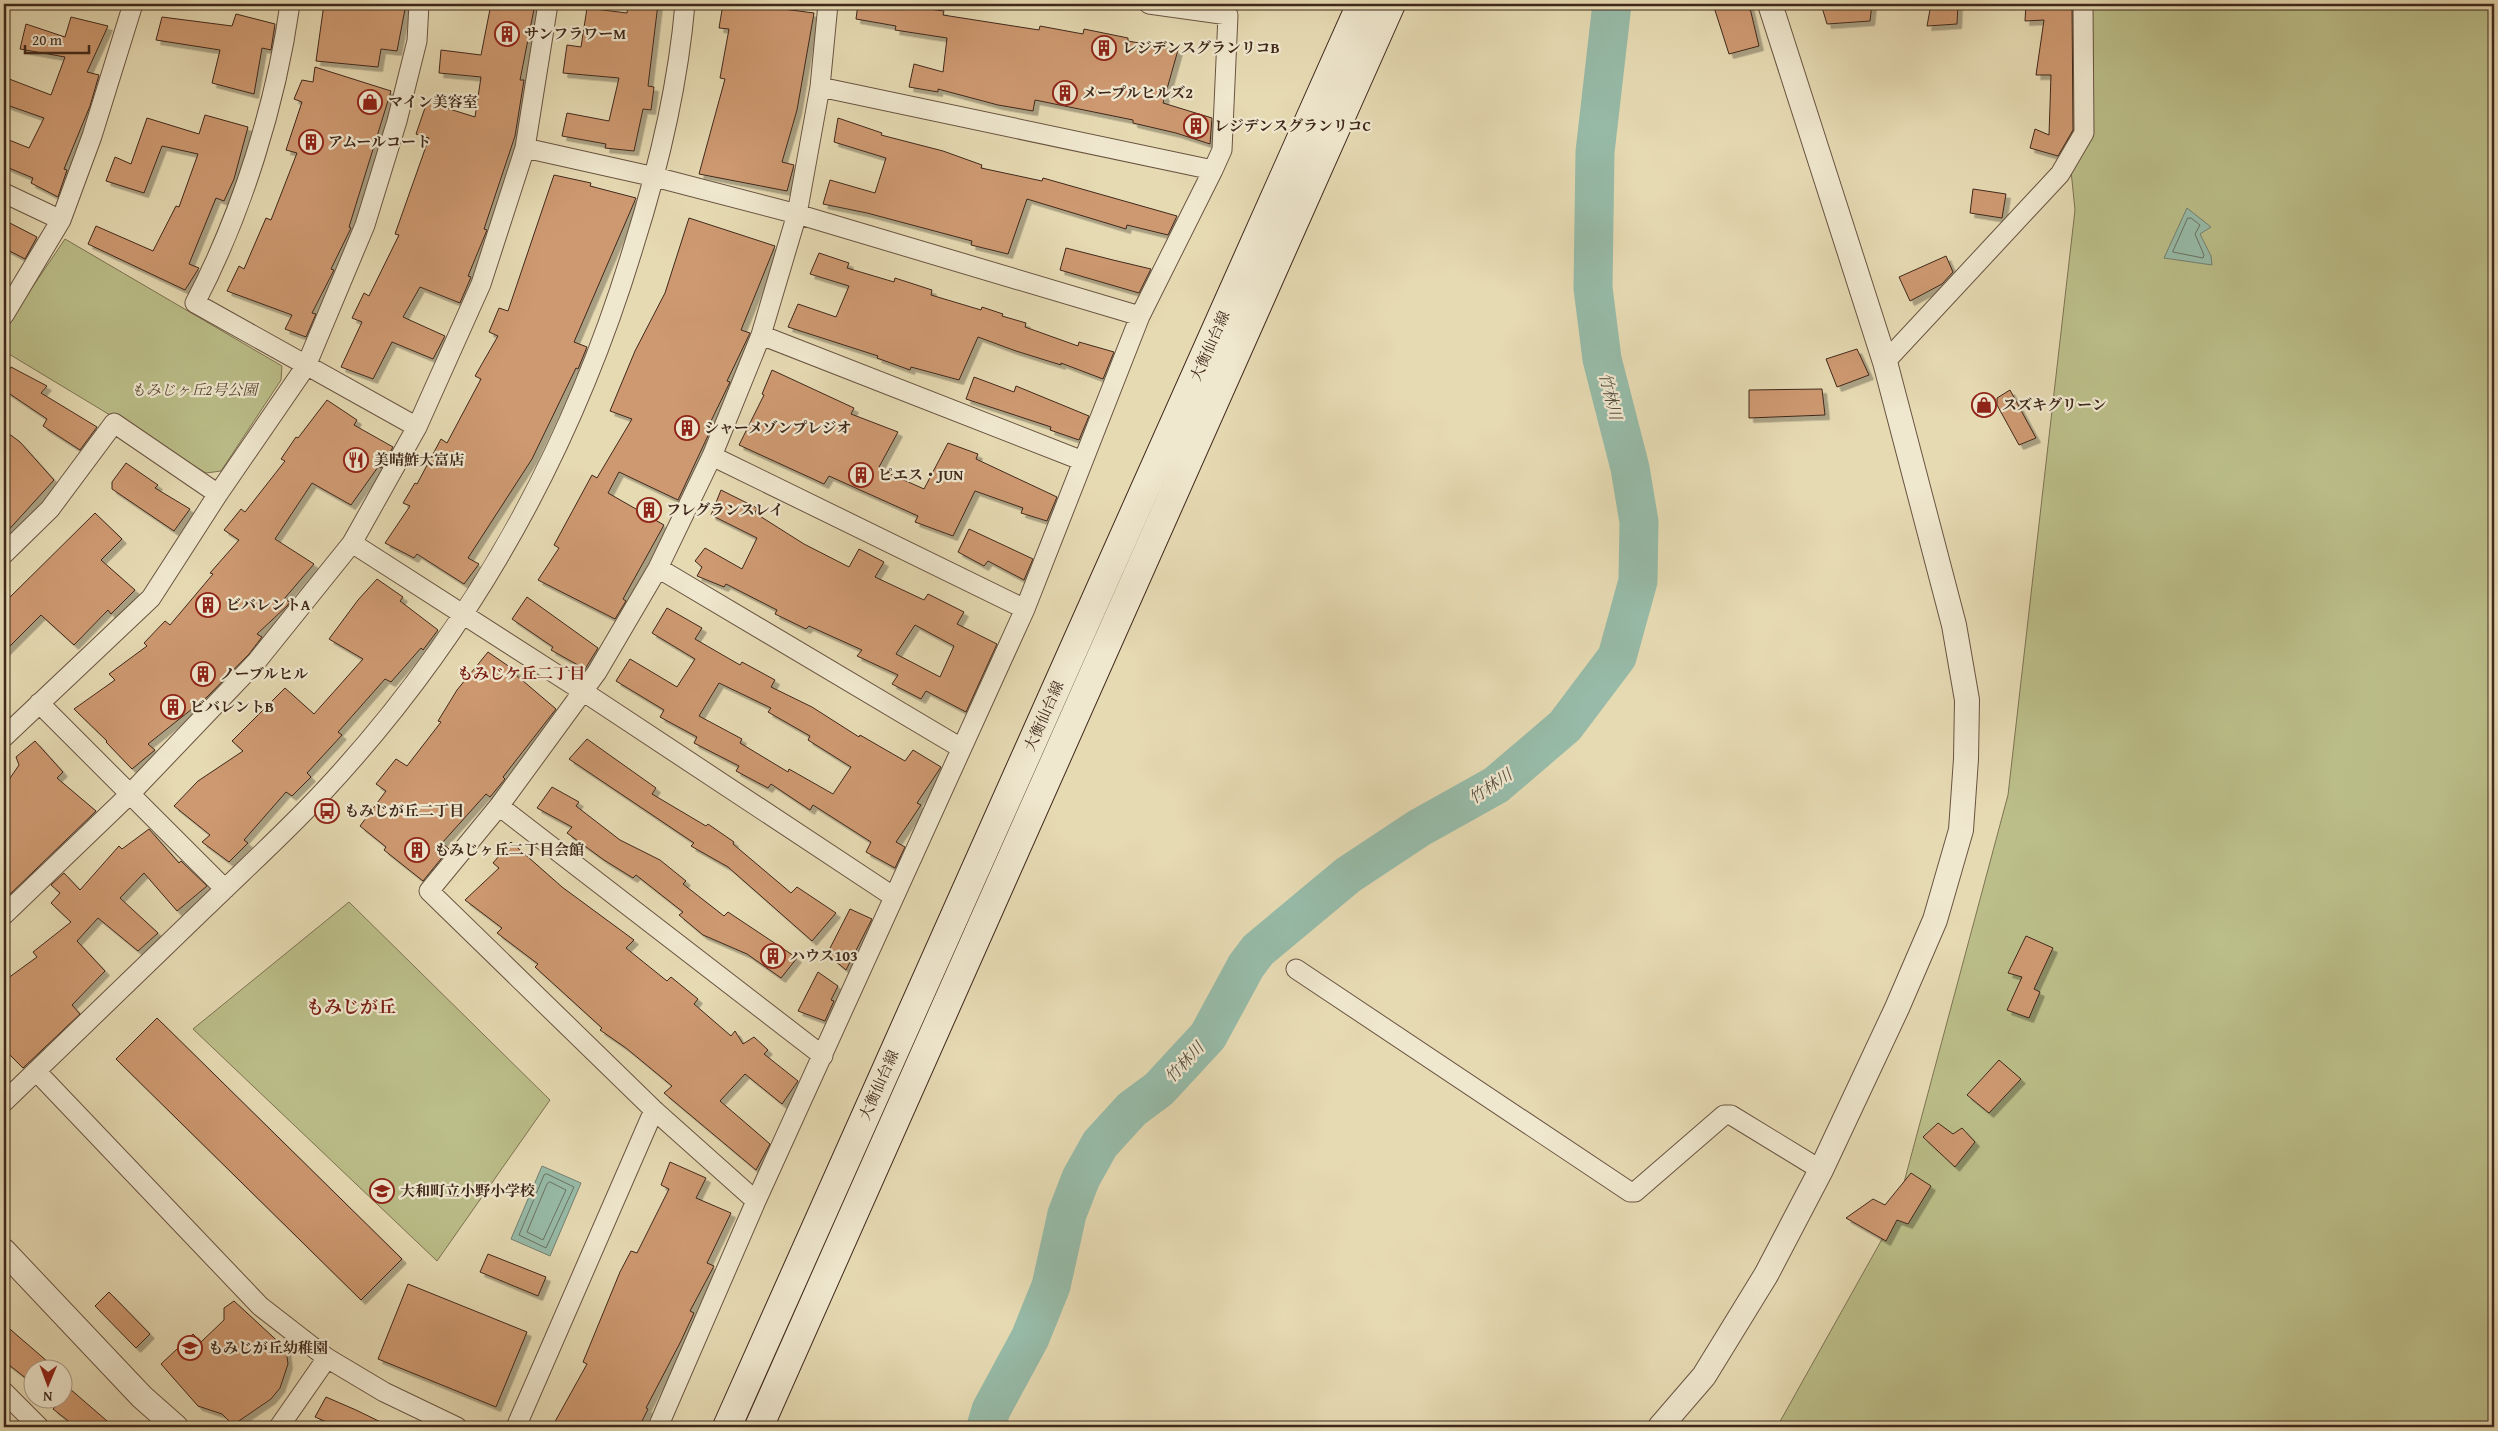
<svg xmlns="http://www.w3.org/2000/svg" width="2498" height="1431" viewBox="0 0 2498 1431" font-family="'Gentium Book Plus','Noto Serif JP',serif">
	<style>
		.green { fill: #bbbe89; stroke: #7d7352 }
		.water { fill: #97bba8; stroke: #748070 }
		.lines { fill: none; stroke-linecap: round; stroke-linejoin: round }
		.shore { stroke: #6b7262; stroke-width: 1 }
		.river { stroke: #97bba8; stroke-width: 39 }
		.building { fill: #ce9971; stroke: #3f281b; fill-rule: evenodd; filter: url(#shadow) }
		.minor-casing { stroke: #695441; stroke-width: 21 }
		.tertiary-casing { stroke: #695441; stroke-width: 26 }
		.secondary-casing { stroke: #3f281b; stroke-width: 30 }
		.minor { stroke: #efe7ce; stroke-width: 19 }
		.tertiary { stroke: #efe7ce; stroke-width: 24 }
		.secondary { stroke: #efe7ce; stroke-width: 28 }
		.labels { text-anchor: middle; stroke-width: 4.5; stroke-linejoin: round; paint-order: stroke }
		.poi-label { font-size: 15px; font-weight: bold; fill: #3f281b; stroke: #efe7ce; text-anchor: start }
		.street-label { font-size: 15px; fill: #3f281b; stroke: #efe7ce }
		.park-label { font-size: 15px; font-style: italic; fill: #584631; stroke: #efe7ce }
		.water-label { font-size: 16px; font-style: italic; fill: #554d3e; stroke: #efe7ce }
		.neighbourhood-label { font-size: 16px; font-weight: bold; fill: #7a1f14; stroke: #efe7ce }
		.quarter-label { font-size: 18px; font-weight: bold; fill: #7a1f14; stroke: #efe7ce }
	</style>
	<defs>
		<filter id="shadow"><feDropShadow dx="4.5" dy="4.5" stdDeviation="0" flood-color="#0004"/></filter>
	</defs>
	<rect width="100%" height="100%" fill="#e6dab3"/>
	<filter id="stains"><feTurbulence type="fractalNoise" baseFrequency=".004" numOctaves="4"/><feColorMatrix values="0 0 0 0 .2 0 0 0 0 .09 0 0 0 0 .02 0 0 0 .5 -.17"/></filter>
	<radialGradient id="worn" r=".72"><stop offset=".6" stop-color="#630" stop-opacity="0"/><stop offset="1" stop-color="#630" stop-opacity=".3"/></radialGradient>
	<path class="green" d="M2054,4h440v1423h-717l118,-211 113,-421 67,-585z
		M65,239l217,127 -1,14 -60,91 -15,2 -202,-122v-22z
		M349,902l201,198 -113,161 -244,-232z"/>
	<path class="water" d="M2187,208l24,19 -11,7 11,22 1,9 -48,-7z
		M542,1166l39,17 -31,73 -39,-17z"/>
	<g class="lines">
		<path class="shore" d="M2188,218h3l9,7 -5,9 9,21 -1,3 -30,-6z
			M547,1174l27,13 -28,61 -27,-13 25,-60z
			M550,1182l16,8 -23,50 -16,-8 20,-48z"/>
		<path class="river" d="M986,1427l5,-17 39,-72 21,-52 16,-72 14,-36 19,-34 32,-35 27,-20 49,-53 38,-70 12,-16 90,-75 71,-47 77,-43 69,-59 52,-69 21,-76 1,-59 -9,-54 -28,-109 -9,-71 2,-136 17,-148"/>
	</g>
	<path class="building" d="M324,4h82l-9,47 -16,-2 -3,18 -62,-6z
		M491,4h44l-15,76h4l-9,56 -31,93 3,1 -19,46 3,1 -11,26 -40,-16 -17,30 42,19 -12,23 -41,-17 -19,37 -32,-12 21,-45 -10,-4 12,-25 5,3 30,-61 -4,-1 34,-96 -13,-4 11,-32 48,15 6,-40 -42,-4 2,-23 40,5z
		M628,4h30l-10,82 6,1 -3,23 -8,-1 -9,42 -29,-3 1,-4 -44,-8 5,-23 42,8 10,-43 -56,-5 4,-28 14,2 6,-39 40,5z
		M723,4h22l69,9 -17,97 -15,52 12,3 -7,26 -88,-17 26,-95 -5,-1 9,-49 -10,-1z
		M858,4h34l52,7 -1,4 96,15 1,-4 43,8 1,-5 44,9v3l50,9 -15,53 49,15 -2,26 -34,-11 -43,-10v-3l-98,-20 -2,11 -35,-6 -60,-16v3l-29,-5 5,-23 29,8 4,-34 -52,-8 1,-4 -40,-7z
		M1713,4h36l10,42 -30,8z
		M1821,4h51l-2,17 -43,3z
		M1931,4h27l-1,20 -30,2z
		M2026,4h46l1,126 -15,26 -28,-8 5,-19 14,6 2,-60h-15l8,-55 -19,1z
		M236,14l39,10 -4,26 -9,-2 -8,46 -42,-11 8,-33 -64,-10 6,-23 70,9z
		M71,17l37,9 -21,46 12,3 -9,31 -26,63 3,1 -9,27 -27,-14 2,-5 -29,-12v-28l25,10 15,-30 -40,-14v-27l47,18 14,-38 -45,-8 6,-25 39,13z
		M315,67l76,24 -42,136 2,1 -20,41 3,1 -22,43 4,1 -10,23 -21,-8 7,-14 -65,-24 12,-25 5,3 22,-51 5,2 26,-67 -11,-3 16,-48 -8,-3 8,-19 11,2z
		M205,115l43,12 -14,52 -10,22 -8,-3 -27,66 10,4 -14,22 -97,-46 8,-18 57,25 23,-45 3,1 19,-53 -36,-8 -18,47 -38,-12 9,-24 16,7 16,-46 52,16z
		M838,118l44,15 -1,2 62,16 39,14 -1,3 61,13 1,-3 134,38 -9,19 -41,-10 -1,4 -99,-30 -19,55 -37,-9 1,-4 -105,-28 -44,-9 7,-24 45,13 11,-35 -52,-16z
		M554,175l37,8 -1,3 46,12 -62,144 13,5 -9,22 -2,-1 -44,91 -64,99 11,6 -15,20 -47,-30 -3,4 -29,-15 25,-37 -7,-3 12,-20 2,1 24,-45 6,4 34,-64 -6,-3 23,-40 -9,-4 10,-24 9,3z
		M1973,189l33,5 -4,24 -32,-5z
		M689,218l86,28 -34,84 9,3 -23,48 3,1 -19,39 1,6 -7,15 -27,58 -59,-28 -11,21 56,32 -41,74 3,2 -11,18 -77,-39 21,-32 -5,-3 38,-70 5,3 35,-59 -22,-8 25,-60 30,-58z
		M4,220l33,17 -12,22 -21,-11z
		M1066,248l47,12 38,9 -12,24 -79,-23z
		M819,253l30,10 -2,5 47,14 1,-4 37,12 -1,5 50,15 1,-3 21,7 -1,2 24,7 -1,4 53,19 1,-4 35,10 -11,27 -42,-16v2l-45,-14 -38,-14 -19,43 -48,-13 -1,3 -33,-12 1,-2 -90,-29 10,-23 38,13 13,-31 -39,-12z
		M1946,256l7,16 -11,12 -32,17 -11,-24z
		M1857,349l12,26 -32,12 -11,-28z
		M11,367l36,19 -6,7 56,34 -17,23 -37,-24 4,-7 -43,-29v-11z
		M772,370l82,38 -3,6 47,18 -19,35 7,4v1l38,17 24,-46 30,11 -2,5 81,38 -10,24 -26,-8 2,-5 -48,-17 -22,45 -38,-14 3,-6 -89,-40 -5,8 -85,-39 25,-50 -2,-1z
		M974,377l40,15 2,-6 73,30 -10,24 -29,-10 1,-3 -85,-28z
		M1822,389l3,26 -76,3v-28z
		M2010,390l26,48 -17,7 -22,-40v-7z
		M327,400l30,20 -3,5 39,22 -12,21 -3,-1 -27,38 -39,-22 -37,56 39,25 -30,35 6,3 -3,4 -30,28 5,3 -13,17 -42,43 -59,47 7,6 -23,19 -26,-27 1,-1 -33,-32 41,-29 -6,-6 38,-28 -3,-3 21,-22 5,4 43,-51 -3,-1 29,-33 -15,-10 17,-21 4,3 40,-51 -4,-2 15,-22 2,1z
		M4,430l16,12 34,38 -50,55z
		M126,463l32,22 -3,3 35,21 -16,22 -62,-42v-7z
		M721,490l36,18 -2,5 49,31 45,23 10,-18 25,13 -9,15 49,23 4,-6 36,18 -7,12 40,20 -31,68 -40,-21 -5,8 -29,-15 6,-9 -41,-19 5,-6 -53,-24 -3,3 -31,-15 2,-4 -51,-26 -2,3 -27,-11 5,-9 -7,-6 10,-13 37,21 15,-31 -46,-23zM915,625l39,21 -14,31 -44,-23z
		M95,513l27,26 -21,21 34,30 -24,24 -3,-4 -34,35 -33,-30 -37,37v-49z
		M969,529l64,30 -9,21 -36,-19 -4,5 -26,-14z
		M377,579l26,18 -3,4 38,29 -15,20 -2,-2 -30,34 -6,-3 -47,53 4,3 -35,38 4,4 -19,19 -6,-4 -42,48 4,3 -19,19 -27,-20 8,-7 -36,-29 24,-25 45,-30 -11,-10 53,-53 29,26 49,-55 -34,-20 29,-39z
		M527,597l71,51 -13,21 -34,-19 2,-3 -41,-28z
		M667,608l35,20 -7,11 45,26 2,-3 33,18 -4,7 41,20 47,30 1,-2 45,26 8,-11 28,17 -24,36 4,2 -25,37 9,5 -10,21 -29,-16 5,-10 -58,-37 -3,5 -39,-26 -3,4 -32,-17 3,-5 -45,-23 3,-6 -37,-20 4,-7 -48,-29 14,-22 47,28 18,-28 -43,-26zM719,683l52,25 -3,4 42,24 -2,4 43,27 -18,27 -44,-25 -1,3 -48,-29 2,-4 -43,-23z
		M488,652l29,20 -1,3 40,34 -53,68 2,2 -15,18 -4,-3 -44,49 7,6 -26,32 -39,-31 2,-3 -26,-21 26,-35 -10,-7 20,-25 11,7 34,-44 -3,-1 19,-31z
		M587,739l69,49 -4,6 54,32 2,-2 26,18 -1,2 58,49 6,-6 39,26 -24,28 -84,-74 -37,-21 3,-3 -125,-84z
		M35,741l28,31 -6,6 39,33 -92,89v-113l15,-22 -3,-8z
		M552,787l27,15 -3,4 44,34 40,20 26,21 -3,3 41,32 4,-4 69,46 -16,20 -34,-24 -44,-19 -24,-20 4,-3 -47,-37 -3,3 -29,-18 -37,-27 5,-6 -35,-19z
		M149,829l30,34 2,-2 26,25 -30,25 -33,-38 -24,25 38,35 -20,18 -40,-33 -21,23 28,30 -33,34 8,9 -57,54 -19,-19v-68l33,-24 -4,-5 38,-30 -20,-19 9,-10 -9,-8 13,-12 16,17 39,-44 3,3z
		M511,842l51,45 72,53 -8,8 41,33 4,-4 27,22 -4,5 37,32 4,-5 8,13 11,-7 14,13 -4,4 34,27 -16,23 -37,-30 -25,27 50,43 -14,26 -92,-77 8,-7 -46,-38 -26,-18 2,-2 -67,-61 3,-3 -41,-31 5,-5 -37,-28 34,-32 -6,-5z
		M850,909l22,10 -26,51 -19,-16z
		M2026,936l27,12 -19,41 6,3 -11,26 -22,-8 15,-33 -14,-4z
		M818,972l20,14 -7,14 3,1 -9,20 -27,-10z
		M157,1018l245,241 -41,41 -245,-241z
		M1999,1060l22,19 -32,34 -22,-18z
		M1938,1123l15,11 9,-6 13,14 -20,25 -32,-30z
		M670,1162l36,16 -10,20 35,15 -24,50 7,3 -24,45 4,2 -13,28 -35,67 2,1 -9,18h-87l35,-63 -4,-2 37,-90 11,-21 6,2 32,-64 -8,-4z
		M1911,1173l20,13 -23,38 -11,-4 -11,21 -40,-23 27,-19 12,6z
		M488,1254l58,23 -8,19 -58,-24z
		M408,1284l119,48 -31,75 -118,-48z
		M109,1292l41,42 -14,14 -41,-42z
		M234,1301l52,48 2,15 -8,24 -9,11 -38,26 -11,-11 -24,-8 -37,-42 32,-30 8,8 23,-22v-12z
		M4,1324l51,44h-23v15l-28,-22z
		M62,1382l52,45h-38l-23,-18 6,-6 -6,-5h9z
		M326,1397l30,13 35,17h-53l-23,-10z"/>
	<g class="lines">
		<defs>
			<path id="minor" d="M290,4c-14,100 -48,209 -95,299l222,124
				M820,87l393,83
				M525,148l130,29 142,37 343,102
				M4,193l57,27
				M4,315l57,-95 31,-84 41,-132
				M761,335l322,126
				M1885,362l175,-188 24,-41 -1,-129
				M712,456l313,153
				M352,543l232,149 310,205
				M4,554l46,-45 64,-86 104,71 88,-128 59,-141 32,-104 20,-80 2,-37
				M658,568l303,180
				M39,703l186,186
				M4,737l147,-139 67,-104
				M499,806l324,250
				M4,915l125,-120 128,-134 95,-118 65,-116 64,-143 44,-136 23,-144
				M1296,969l334,223h5l89,-77h7l90,55
				M36,1071l224,235 67,52 57,34 73,35
				M4,1102c67,-64 134,-129 201,-194 40,-39 82,-77 119,-117 148,-159 248,-340 310,-546 25,-79 44,-159 51,-241
				M756,1201l-102,-91 -225,-219 70,-85 98,-134 61,-104 54,-112 49,-121 36,-121 23,-127 8,-83
				M4,1392l35,35
				M279,1427l48,-69
				M516,1427l138,-317
				M658,1427l98,-226 269,-592 115,-293 73,-146 9,-20 6,-135 -79,-11"/>
			<path id="tertiary" d="M4,1251l138,146 34,30
				M1660,1427l44,-51 62,-101 55,-105 76,-162 38,-88 26,-90 5,-71 1,-59 -13,-75 -69,-263 -115,-358"/>
			<path id="secondary" d="M727,1427l634,-1423
				M759,1427l632,-1423"/>
		</defs>
		<use href="#minor" class="minor-casing"/>
		<use href="#tertiary" class="tertiary-casing"/>
		<use href="#secondary" class="secondary-casing"/>
		<use href="#minor" class="minor"/>
		<use href="#tertiary" class="tertiary"/>
		<use href="#secondary" class="secondary"/>
	</g>
	<defs>
		<symbol id="building-ring" viewBox="-11 -11 22 22"><circle r="9.5" fill="#efe7ce" stroke="#8f2418" stroke-width="1.5"/><path d="M-4-6H4V6H1V3H-1V6H-4ZM-2.5-4.3h1.7v1.8h-1.7ZM.8-4.3h1.7v1.8H.8ZM-2.5-1h1.7V.8h-1.7ZM.8-1h1.7V.8H.8Z" fill="#8f2418"/></symbol>
		<symbol id="shop-ring" viewBox="-11 -11 22 22"><circle r="9.5" fill="#efe7ce" stroke="#8f2418" stroke-width="1.5"/><path d="M-5-2.5h2.3a2.7 3.5 0 0 1 5.4 0H5L5.5 6h-11ZM-1.5-2.5h3a1.5 2.3 0 0 0-3 0Z" fill="#8f2418"/></symbol>
		<symbol id="restaurant-ring" viewBox="-11 -11 22 22"><circle r="9.5" fill="#efe7ce" stroke="#8f2418" stroke-width="1.5"/><path d="M-5-6h1v4h1v-4h1v4h1v-4h1v5L-1.5 .5V6h-2V.5L-5-1ZM5-6V6H3V1.5H1.5Q1.5-4 5-6Z" fill="#8f2418"/></symbol>
		<symbol id="bus-ring" viewBox="-11 -11 22 22"><circle r="9.5" fill="#efe7ce" stroke="#8f2418" stroke-width="1.5"/><path d="M-5-6H5V4H4V6H2V4H-2V6H-4V4H-5ZM-3.5-4V0h7V-4ZM-3.5 1.2v1.5H-2V1.2ZM2 1.2v1.5H3.5V1.2Z" fill="#8f2418"/></symbol>
		<symbol id="school-ring" viewBox="-11 -11 22 22"><circle r="9.5" fill="#efe7ce" stroke="#8f2418" stroke-width="1.5"/><path d="M0-5L7-2L0 1L-7-2ZM-4 1L0 2.5L4 1V4Q0 6-4 4Z" fill="#8f2418"/></symbol>
	</defs>
	<g fill-rule="evenodd">
		<use href="#building-ring" x="493" y="20" width="28" height="28"/>
		<use href="#building-ring" x="1090" y="34" width="28" height="28"/>
		<use href="#building-ring" x="1051" y="79" width="28" height="28"/>
		<use href="#shop-ring" x="356" y="88" width="28" height="28"/>
		<use href="#building-ring" x="1182" y="112" width="28" height="28"/>
		<use href="#building-ring" x="297" y="128" width="28" height="28"/>
		<use href="#shop-ring" x="1970" y="391" width="28" height="28"/>
		<use href="#building-ring" x="673" y="414" width="28" height="28"/>
		<use href="#restaurant-ring" x="342" y="446" width="28" height="28"/>
		<use href="#building-ring" x="847" y="461" width="28" height="28"/>
		<use href="#building-ring" x="635" y="496" width="28" height="28"/>
		<use href="#building-ring" x="194" y="591" width="28" height="28"/>
		<use href="#building-ring" x="189" y="660" width="28" height="28"/>
		<use href="#building-ring" x="159" y="693" width="28" height="28"/>
		<use href="#bus-ring" x="313" y="797" width="28" height="28"/>
		<use href="#building-ring" x="403" y="836" width="28" height="28"/>
		<use href="#building-ring" x="759" y="942" width="28" height="28"/>
		<use href="#school-ring" x="368" y="1177" width="28" height="28"/>
		<use href="#school-ring" x="176" y="1334" width="28" height="28"/>
	</g>
	<g class="labels">
		<g class="poi-label">
			<text x="524" y="39">サンフラワーM</text>
			<text x="1122" y="53">レジデンスグランリコB</text>
			<text x="1082" y="98">メープルヒルズ2</text>
			<text x="388" y="107">マイン美容室</text>
			<text x="1214" y="131">レジデンスグランリコC</text>
			<text x="328" y="147">アムールコート</text>
			<text x="2002" y="410">スズキグリーン</text>
			<text x="704" y="433">シャーメゾンプレジオ</text>
			<text x="374" y="465">美晴鮓大富店</text>
			<text x="878" y="480">ピエス・JUN</text>
			<text x="666" y="515">フレグランスレイ</text>
			<text x="226" y="610">ビバレントA</text>
			<text x="220" y="679">ノーブルヒル</text>
			<text x="190" y="712">ビバレントB</text>
			<text x="344" y="816">もみじが丘二丁目</text>
			<text x="434" y="855">もみじヶ丘二丁目会館</text>
			<text x="790" y="961">ハウス103</text>
			<text x="400" y="1196">大和町立小野小学校</text>
			<text x="208" y="1353">もみじが丘幼稚園</text>
		</g>
		<g class="street-label">
			<text transform="translate(1210 346) rotate(-66)" y="5">大衡仙台線</text>
			<text transform="translate(1044 716) rotate(-66)" y="5">大衡仙台線</text>
			<text transform="translate(879 1085) rotate(-66)" y="5">大衡仙台線</text>
		</g>
		<g class="park-label">
			<text x="194" y="395">もみじヶ丘2号公園</text>
		</g>
		<g class="water-label">
			<text transform="translate(1611 396) rotate(76)" y="6">竹林川</text>
			<text transform="translate(1490 786) rotate(-34)" y="6">竹林川</text>
			<text transform="translate(1184 1062) rotate(-47)" y="6">竹林川</text>
		</g>
		<g class="neighbourhood-label">
			<text x="521" y="679">もみじケ丘二丁目</text>
		</g>
		<g class="quarter-label">
			<text x="351" y="1013">もみじが丘</text>
		</g>
	</g>
	<rect width="2498" height="1431" fill="none" stroke="#e6dab3" stroke-width="20"/>
	<rect x="5" y="5" width="2488" height="1421" fill="none" stroke="#3f281b" stroke-width="2.5"/>
	<rect x="10" y="10" width="2478" height="1411" fill="none" stroke="#3f281b"/>
	<g transform="translate(48 1384) rotate(181)"><circle r="24" fill="#efe7ce" stroke="#a99b86"/>
	<path d="M0-4L9 19L0 12L-9 19Z" fill="#8f2418"/>
	<text y="-8" font-size="14" font-weight="bold" text-anchor="middle" fill="#3f281b">N</text>
	</g>
	<path d="M25 45v8h64v-8" fill="none" stroke="#3f281b" stroke-width="2.5"/>
	<text x="32" y="45" font-size="15" fill="#3f281b" stroke="#efe7ce" stroke-width="4" paint-order="stroke">20 m</text>
	<rect width="100%" height="100%" filter="url(#stains)"/>
	<rect width="100%" height="100%" fill="url(#worn)"/>
</svg>
